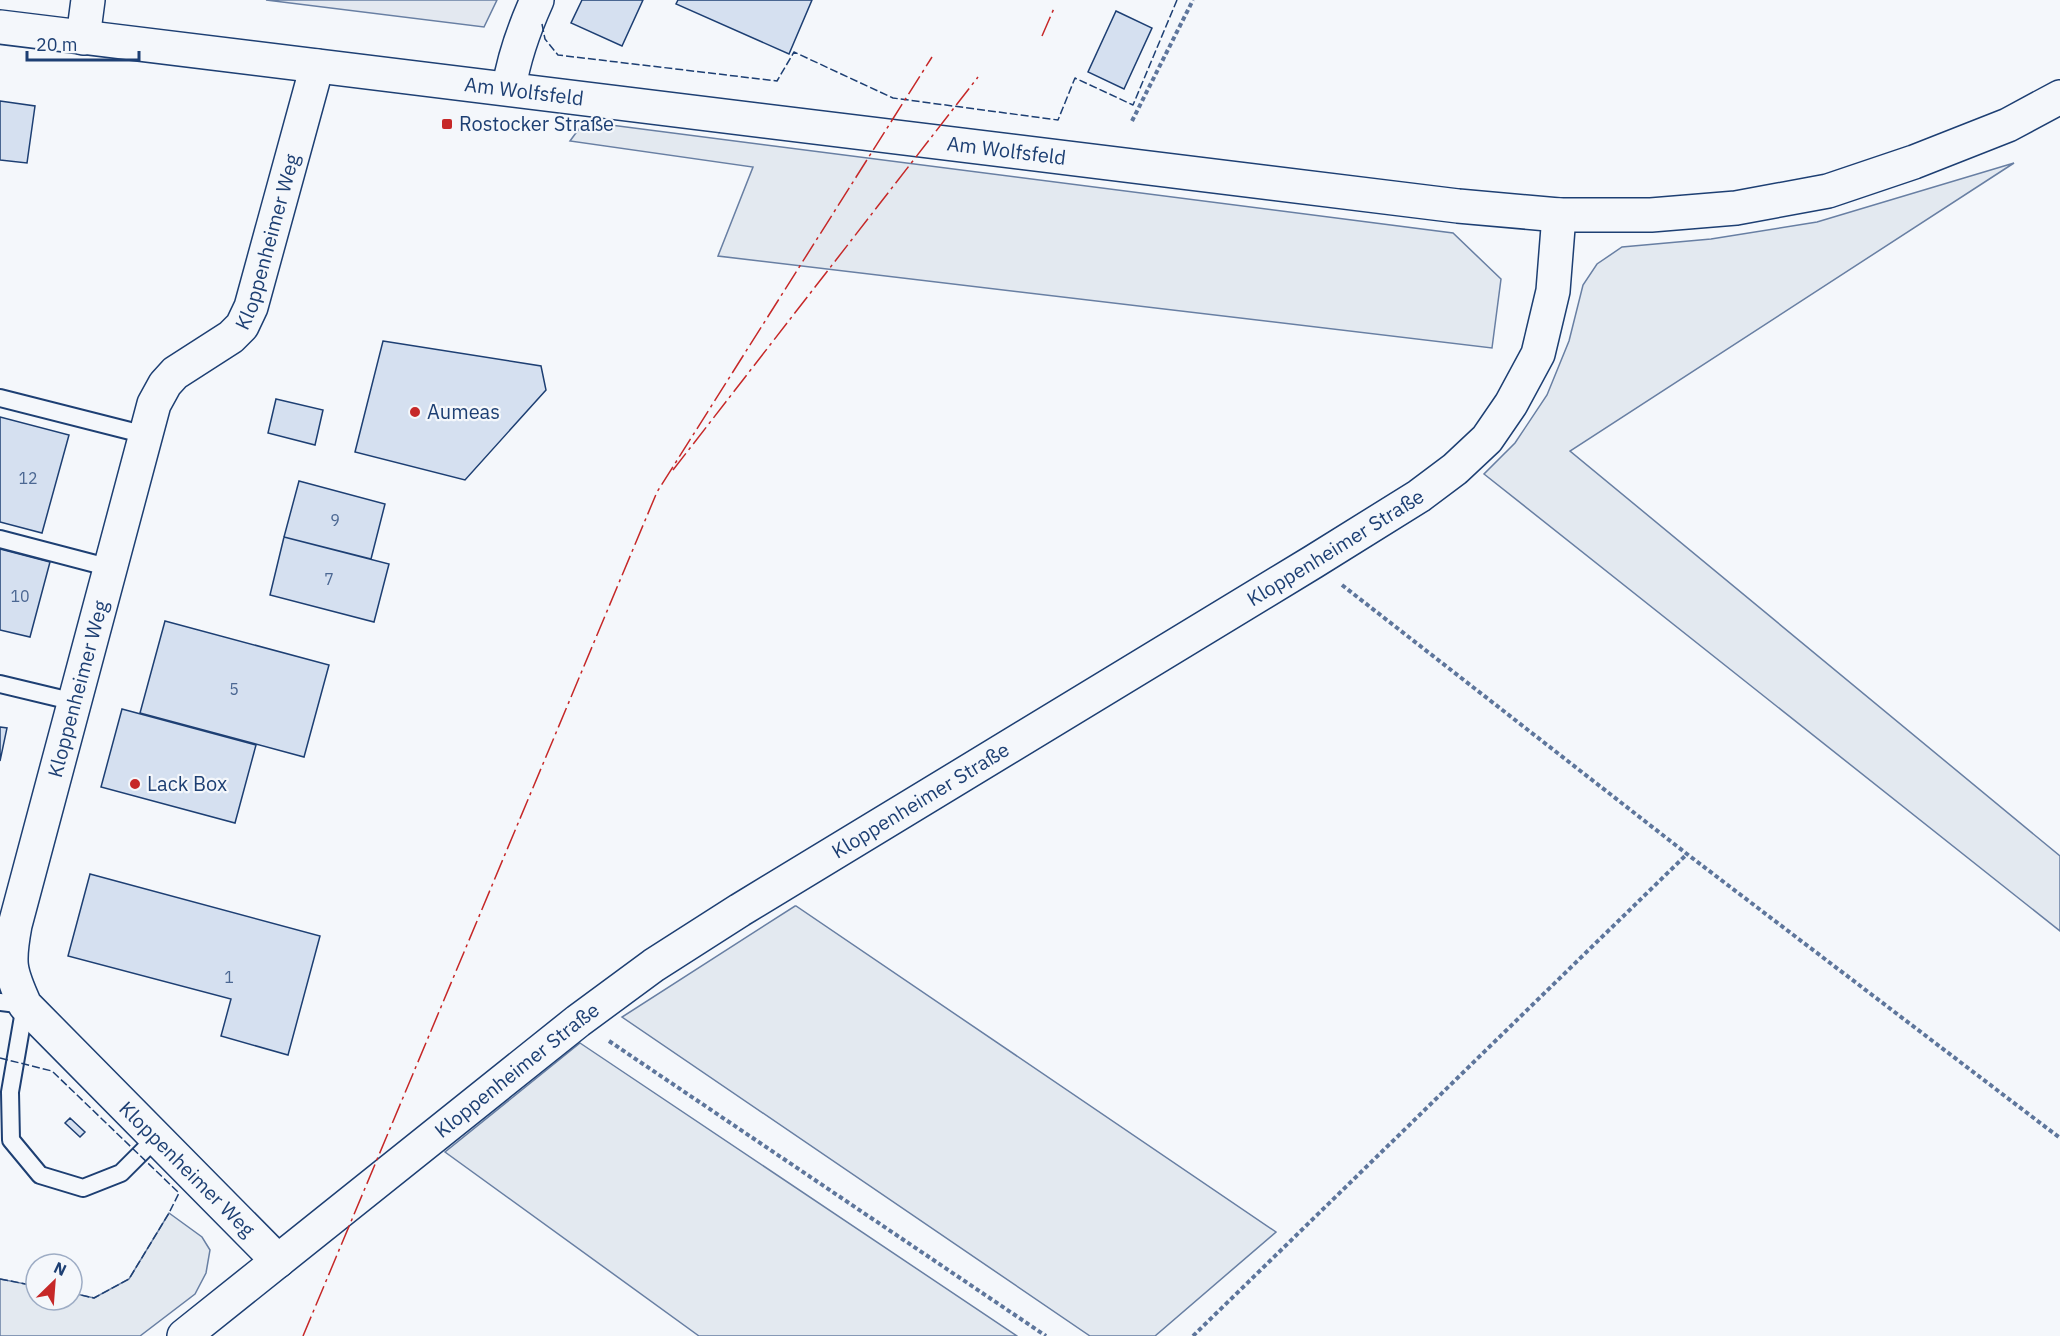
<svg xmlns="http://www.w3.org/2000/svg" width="2060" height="1336" viewBox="0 0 2060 1336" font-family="'IBM Plex Sans',sans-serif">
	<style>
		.green { fill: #e3e9f0; stroke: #687fa3; stroke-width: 1.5 }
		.parking { fill: #e3e8f0; stroke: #687fa3; stroke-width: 1.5 }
		.building { fill: #d5e0f0; stroke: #1d3f73; stroke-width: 1.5 }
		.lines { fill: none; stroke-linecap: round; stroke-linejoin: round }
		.service-casing { stroke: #1d3f73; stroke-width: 20 }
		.minor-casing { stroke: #1d3f73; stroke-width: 36 }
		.tertiary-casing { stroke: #1d3f73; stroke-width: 36 }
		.path { stroke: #5e769c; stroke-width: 4; stroke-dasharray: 4.5 3; stroke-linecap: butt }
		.service { stroke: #f4f7fb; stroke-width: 16 }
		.minor { stroke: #f4f7fb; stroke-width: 33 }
		.tertiary { stroke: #f4f7fb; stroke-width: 33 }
		.fence { stroke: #1d3f73; stroke-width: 1.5; stroke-dasharray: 8 3; stroke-linecap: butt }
		.power { stroke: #c62828; stroke-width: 1.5; stroke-dasharray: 21 4.5 3 4.5; stroke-linecap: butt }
		.poi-dot { fill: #c62828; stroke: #f4f7fb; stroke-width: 2 }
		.labels { text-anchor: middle; stroke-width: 4.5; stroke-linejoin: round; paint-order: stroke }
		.number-label { font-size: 16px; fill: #4b6792 }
		.street-label { font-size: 20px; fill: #1d3f73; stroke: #f4f7fb }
		.poi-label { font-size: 20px; fill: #1d3f73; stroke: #f4f7fb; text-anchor: start }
	</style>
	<rect width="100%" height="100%" fill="#f4f7fb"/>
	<path class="green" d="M595,123l858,110 48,46 -9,69 -774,-92 35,-89 -183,-26 11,-15z
		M2014,163l-444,288 490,405v75l-576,-457 31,-31 32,-48 22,-54 14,-56 14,-21 25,-17 89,-8 106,-17z
		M795,906h1l480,326 -121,104h-65l-468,-319z
		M580,1043l437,293h-318l-254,-184z
		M169,1213l33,24 8,13 -4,23 -11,21 -55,42h-140v-57l36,7v14h36v-7l22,5 35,-19z"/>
	<path class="parking" d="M266,0h231l-13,27z"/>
	<path class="building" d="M582,0h61l-21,46 -51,-23z
		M678,0h134l-23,54 -113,-50z
		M1116,11l36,17 -28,61 -36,-17z
		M0,101l35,5 -8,57 -27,-3z
		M383,341l158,25 5,24 -81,90 -110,-28z
		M276,399l47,11 -8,35 -47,-12z
		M0,417l69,18 -27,98 -42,-11z
		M299,481l86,23 -14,55 -87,-22z
		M284,537l105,27 -15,58 -104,-27z
		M0,549l50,13 -20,75 -30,-7z
		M165,621l164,44 -25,92 -164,-44z
		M122,709l134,36 -21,78 -134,-36z
		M0,727l7,1 -7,33z
		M90,874l230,62 -32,119 -67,-19 10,-37 -163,-43z
		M70,1118l15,14 -5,5 -15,-14z"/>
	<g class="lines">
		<defs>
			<path id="service" d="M0,398l146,37
				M0,539l111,29
				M0,684l75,18
				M0,1002l25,3 -15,87 1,48 29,35 43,13 38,-15 35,-35"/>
			<g id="minor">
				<path d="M83,38l5,-38"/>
				<path d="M509,88c5,-32 15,-59 28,-88"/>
				<path id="s1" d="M278,1261l-253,-256c-16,-35 -17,-42 -10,-80l139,-521 11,-20 10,-11 56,-36 11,-11 9,-19 66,-241"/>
			</g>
			<g id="tertiary">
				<path id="s2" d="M0,27l1458,179 101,9h92l85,-7 92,-17 86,-29 94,-37 52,-28"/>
				<path id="s3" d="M184,1336l394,-315 76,-56 86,-55 573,-348 106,-66 36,-27 32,-30 24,-35 27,-50 15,-63 6,-76"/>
			</g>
		</defs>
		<use href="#service" class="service-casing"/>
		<use href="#minor" class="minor-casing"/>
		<use href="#tertiary" class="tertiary-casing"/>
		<path class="path" d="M1132,121l61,-121
			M1342,585l345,269 373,284
			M609,1041l437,295
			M1193,1336l494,-482"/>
		<use href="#service" class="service"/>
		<use href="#minor" class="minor"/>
		<use href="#tertiary" class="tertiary"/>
		<path class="fence" d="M542,24l3,15 13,16 219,26 17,-29 99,46 165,22 17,-42 58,27 44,-105
			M0,1058l52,13 127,122 -10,20 -40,66 -35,19 -22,-5
			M0,1279l36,7"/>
		<path class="power" d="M1042,36l13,-30
			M673,470l305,-393
			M303,1336l354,-844 275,-435"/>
	</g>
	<g class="poi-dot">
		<rect x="441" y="118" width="12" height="12" rx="3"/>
		<circle cx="415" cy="412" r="6"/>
		<circle cx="135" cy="784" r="6"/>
	</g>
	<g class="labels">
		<g class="number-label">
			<text x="28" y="484">12</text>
			<text x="335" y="526">9</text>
			<text x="329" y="585">7</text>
			<text x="20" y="602">10</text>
			<text x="234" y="695">5</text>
			<text x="229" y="983">1</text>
		</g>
		<g class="street-label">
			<text dy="7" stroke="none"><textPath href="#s2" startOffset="528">Am Wolfsfeld</textPath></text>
			<text dy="7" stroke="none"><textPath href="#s2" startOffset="1014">Am Wolfsfeld</textPath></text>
			<text dy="7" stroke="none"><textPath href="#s1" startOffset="1190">Kloppenheimer Weg</textPath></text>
			<text dy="7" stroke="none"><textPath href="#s3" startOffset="1398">Kloppenheimer Straße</textPath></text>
			<text dy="7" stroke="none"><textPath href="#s1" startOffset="687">Kloppenheimer Weg</textPath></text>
			<text dy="7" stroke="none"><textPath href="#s3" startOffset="912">Kloppenheimer Straße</textPath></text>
			<text dy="7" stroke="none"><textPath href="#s3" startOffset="426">Kloppenheimer Straße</textPath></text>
			<text transform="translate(187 1169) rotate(45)" y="7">Kloppenheimer Weg</text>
		</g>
		<g class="poi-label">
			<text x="459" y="131">Rostocker Straße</text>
			<text x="427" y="419">Aumeas</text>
			<text x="147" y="791">Lack Box</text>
		</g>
	</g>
	<g transform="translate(54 1282) rotate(25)"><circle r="28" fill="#f4f7fb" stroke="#9eadc5" stroke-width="1.5"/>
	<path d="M0-4.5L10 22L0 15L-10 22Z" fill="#c62828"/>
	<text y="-9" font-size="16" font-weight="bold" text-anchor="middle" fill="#1d3f73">N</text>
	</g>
	<path d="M27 51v9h112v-9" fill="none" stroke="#1d3f73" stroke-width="3"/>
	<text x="36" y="51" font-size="18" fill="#1d3f73" stroke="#f4f7fb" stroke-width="4.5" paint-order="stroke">20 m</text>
</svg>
